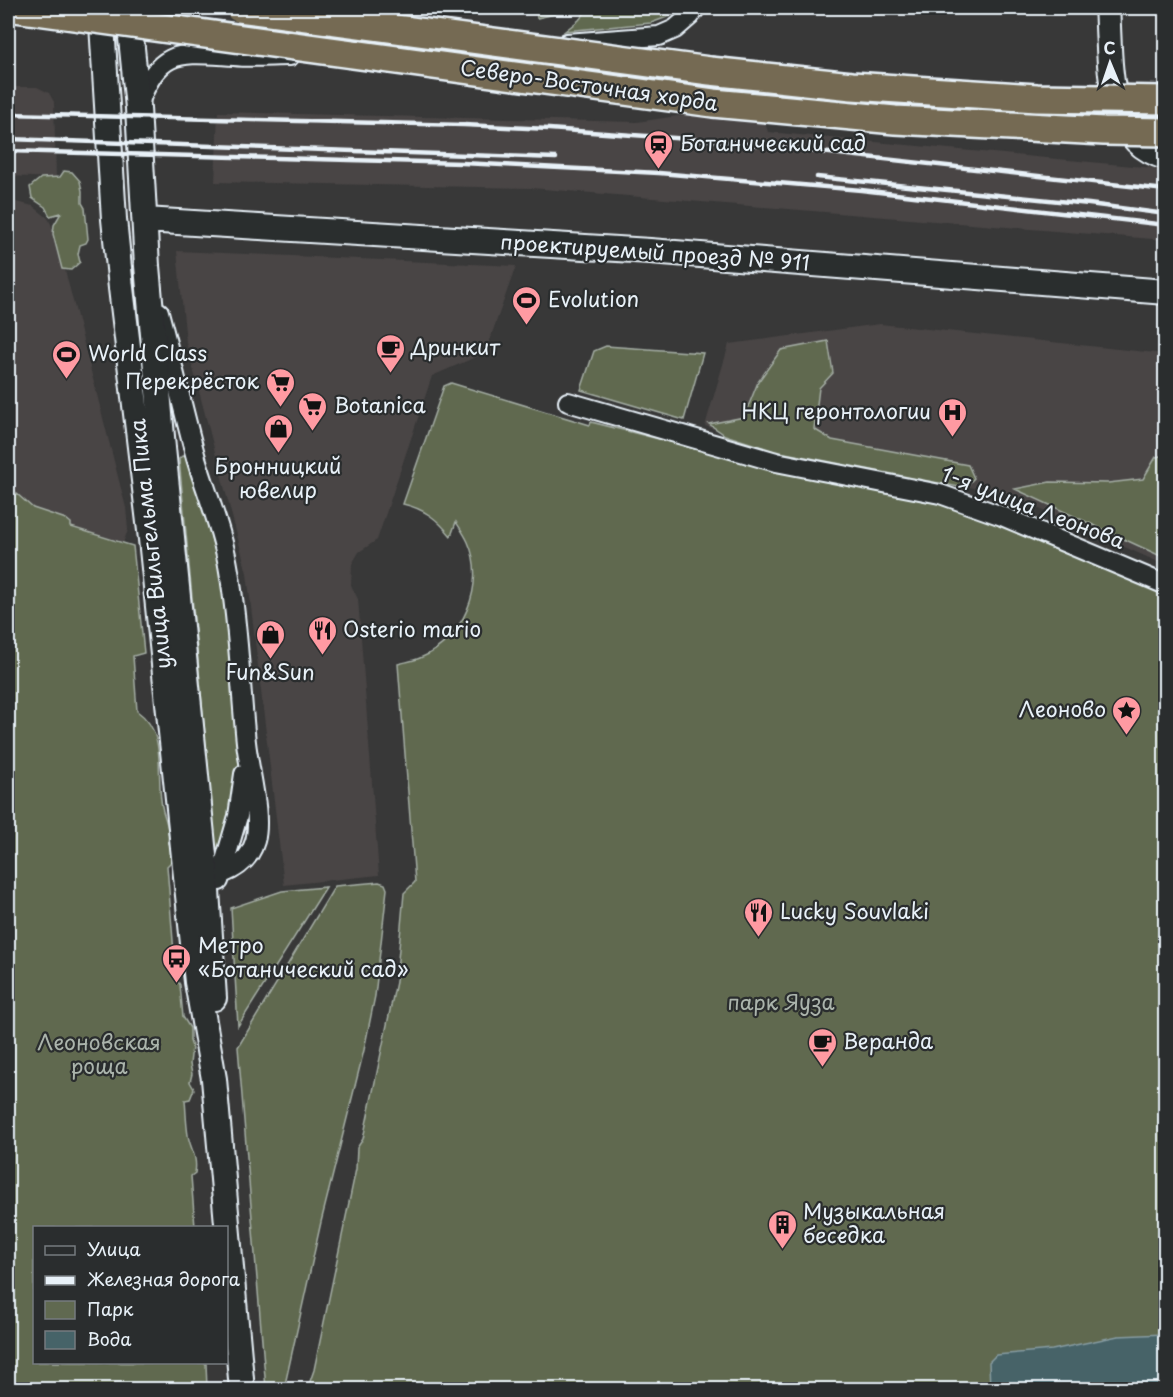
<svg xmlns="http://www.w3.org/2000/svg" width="1173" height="1397" viewBox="0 0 1173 1397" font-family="'Playpen Sans',sans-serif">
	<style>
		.built { fill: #494545 }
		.green { fill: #606950; stroke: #a4ada4; stroke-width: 1.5 }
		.water { fill: #466368; stroke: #879ca2; stroke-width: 1.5 }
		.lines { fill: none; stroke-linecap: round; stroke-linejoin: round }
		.street-casing { stroke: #e8f1f8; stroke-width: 22 }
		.secondary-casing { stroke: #e8f1f8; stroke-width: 28 }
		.street { stroke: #2a2d2e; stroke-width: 18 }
		.secondary { stroke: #2a2d2e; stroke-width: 24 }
		.rail { stroke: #e8f1f8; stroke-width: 4.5 }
		.primary-bridge-casing { stroke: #e8f1f8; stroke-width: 32; stroke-linecap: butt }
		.primary-bridge { stroke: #746b52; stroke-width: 27 }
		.labels { text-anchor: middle; stroke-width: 4.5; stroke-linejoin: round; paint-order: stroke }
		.street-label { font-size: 21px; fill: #e8f1f8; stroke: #2a2d2e }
		.poi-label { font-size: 21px; fill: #e8f1f8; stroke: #2a2d2e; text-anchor: start }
		.park-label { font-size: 21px; fill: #abb4ac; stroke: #2a2d2e }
	</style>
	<rect width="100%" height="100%" fill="#383838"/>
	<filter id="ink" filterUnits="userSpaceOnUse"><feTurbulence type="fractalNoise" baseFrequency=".0167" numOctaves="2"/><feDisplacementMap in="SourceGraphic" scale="12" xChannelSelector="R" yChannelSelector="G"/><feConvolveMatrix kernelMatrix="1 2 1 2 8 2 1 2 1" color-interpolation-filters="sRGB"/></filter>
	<g filter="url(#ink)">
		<path class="built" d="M8,87h29l12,6 5,9 2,76 -48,-2z
			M756,96l12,36 397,37v71l-634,-52 -316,-6 3,-70 419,10 61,-9z
			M8,200l25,6 15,12 8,17 70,273 2,22 -5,13 -115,-36z
			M177,251l339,15 -31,87 -53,23 -55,164 -18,12 -7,12 -1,21 7,14 21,276 -95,10 -37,-312 -61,-231z
			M880,324l285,30v211l-159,-71 -232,-45 -69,-23 24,-82z"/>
		<path class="green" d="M472,8h91l-8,6 -18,4 -1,-8 -2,-1c-7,2 -54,4 -61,2z
			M589,8h91l-10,8 -19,7 -86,8 14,-11z
			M64,171l8,1 8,9 2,10v12l3,5 3,31 -2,4 -6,2 -2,9 2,8 -9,8 -9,-1 -9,-35 1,-9 7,-12 -11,3 -5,-9 -13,-9 -2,-11 11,-9 19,-1z
			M828,341l5,32 -14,15 -5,41 18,11 136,25 6,13 -10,10 -189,-37 -50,-16 -16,-11 35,-7 14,-35 23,-32z
			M606,346l97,7 -19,67 -103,-30 13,-39z
			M451,383l139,42 1,-3 219,55 135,28 61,22 159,68v794l-858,1 7,-20 42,-201 1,-21 6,-9 33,-157 8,-89 11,-11 -17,-218c7,-2 15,-3 22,-6 43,-17 67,-74 48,-116 -3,-7 -8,-14 -12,-20l-5,14c-14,-17 -26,-27 -48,-32l41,-118z
			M1165,455v103l-150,-69 35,-7 58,1 35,-4 13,-22z
			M182,456l7,2 32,115 13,108 6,94 -23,87 -38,-403z
			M8,486l25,22 33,11 5,4v4l62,19 11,107 -11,3 4,55c33,23 17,67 26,100 3,11 7,19 5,31l6,9v8l-7,7 9,112 4,7 3,32 7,11v13l2,6 -2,17 2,10 -2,8 4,7 -4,10 -5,1c1,11 1,23 3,35 2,14 10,21 7,38l-4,3 4,51 -161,1v134l172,1 1,26h-199z
			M379,882l6,2 2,5 -12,107 -11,54 -43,172 -37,167h-18l-28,-342 97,-161z
			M326,887l-88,139 -7,-118 51,-17z"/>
		<path class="water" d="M1165,1334v55h-175l-1,-27 7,-7 56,-5 66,-14z"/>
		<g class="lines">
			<defs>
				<path id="street" d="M567,43l92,-7 16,-7 15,-13 6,-8
					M396,51l68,-3
					M138,106c21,-59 42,-53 96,-50 18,2 38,0 56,0
					M159,312c13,49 24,98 37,146 11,37 27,74 33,113 10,56 11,114 17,171 3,29 16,73 9,99 -7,25 -36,41 -61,32
					M568,402l208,60 164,32 62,22 164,69
					M219,881l19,-65 6,-42"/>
				<path id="secondary" d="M101,8l13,211 7,69 30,251 46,443 17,97 28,311
					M128,8l10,100 9,158 16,182 43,427 8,123
					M1107,8c4,50 -4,133 59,149
					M145,220l505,31 516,41"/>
			</defs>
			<use href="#street" class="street-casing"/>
			<use href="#secondary" class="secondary-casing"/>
			<use href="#street" class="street"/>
			<use href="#secondary" class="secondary"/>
			<path class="rail" d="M8,114l456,11 85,4 181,13 436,48
				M8,139l548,19
				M8,151l454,12 197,10 202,17 305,35
				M817,177l272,27 77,10"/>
			<defs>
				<path id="primary-bridge" d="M15,8l698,95 182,17 209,11 62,1
					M239,8l471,63 142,15 185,12 129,2"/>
			</defs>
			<use href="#primary-bridge" class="primary-bridge-casing"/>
			<use href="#primary-bridge" class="primary-bridge"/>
		</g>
	</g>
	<defs>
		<symbol id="station-pin" viewBox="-11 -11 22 30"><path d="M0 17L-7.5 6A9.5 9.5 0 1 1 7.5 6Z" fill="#ff9aa2" stroke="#2a2d2e"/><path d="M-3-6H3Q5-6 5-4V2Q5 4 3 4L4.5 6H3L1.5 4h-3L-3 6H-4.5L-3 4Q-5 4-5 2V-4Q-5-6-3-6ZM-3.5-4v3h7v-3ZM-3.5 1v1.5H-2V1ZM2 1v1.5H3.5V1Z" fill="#111"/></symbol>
		<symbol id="stadium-pin" viewBox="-11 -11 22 30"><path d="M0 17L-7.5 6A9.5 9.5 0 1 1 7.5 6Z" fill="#ff9aa2" stroke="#2a2d2e"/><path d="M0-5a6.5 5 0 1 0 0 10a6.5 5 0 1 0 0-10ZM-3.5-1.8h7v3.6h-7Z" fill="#111"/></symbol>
		<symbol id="cafe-pin" viewBox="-11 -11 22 30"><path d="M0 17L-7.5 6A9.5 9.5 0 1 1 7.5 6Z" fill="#ff9aa2" stroke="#2a2d2e"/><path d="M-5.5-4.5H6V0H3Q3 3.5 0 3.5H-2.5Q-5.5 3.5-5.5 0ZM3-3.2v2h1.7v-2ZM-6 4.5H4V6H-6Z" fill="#111"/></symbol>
		<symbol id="supermarket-pin" viewBox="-11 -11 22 30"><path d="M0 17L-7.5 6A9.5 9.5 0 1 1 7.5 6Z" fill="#ff9aa2" stroke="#2a2d2e"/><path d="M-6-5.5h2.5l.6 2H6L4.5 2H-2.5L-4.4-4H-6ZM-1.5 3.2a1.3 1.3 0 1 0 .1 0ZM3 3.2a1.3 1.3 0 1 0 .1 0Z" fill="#111"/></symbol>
		<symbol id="hospital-pin" viewBox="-11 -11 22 30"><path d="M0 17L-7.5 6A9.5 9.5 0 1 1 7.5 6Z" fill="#ff9aa2" stroke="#2a2d2e"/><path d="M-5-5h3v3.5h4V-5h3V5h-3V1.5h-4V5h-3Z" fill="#111"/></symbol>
		<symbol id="shop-pin" viewBox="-11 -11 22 30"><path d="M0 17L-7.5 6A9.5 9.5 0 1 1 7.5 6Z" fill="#ff9aa2" stroke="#2a2d2e"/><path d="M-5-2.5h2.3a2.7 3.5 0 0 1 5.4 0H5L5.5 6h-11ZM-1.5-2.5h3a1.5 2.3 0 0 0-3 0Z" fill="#111"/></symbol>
		<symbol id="restaurant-pin" viewBox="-11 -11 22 30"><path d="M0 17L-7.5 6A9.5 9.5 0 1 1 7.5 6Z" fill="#ff9aa2" stroke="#2a2d2e"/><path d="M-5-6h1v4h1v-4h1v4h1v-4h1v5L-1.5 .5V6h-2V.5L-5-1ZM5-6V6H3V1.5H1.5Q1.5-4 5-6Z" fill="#111"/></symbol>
		<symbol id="sight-pin" viewBox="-11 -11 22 30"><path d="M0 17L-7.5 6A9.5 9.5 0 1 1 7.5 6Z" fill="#ff9aa2" stroke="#2a2d2e"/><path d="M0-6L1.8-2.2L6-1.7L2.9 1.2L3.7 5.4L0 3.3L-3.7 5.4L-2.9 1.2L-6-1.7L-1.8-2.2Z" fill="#111"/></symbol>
		<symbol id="bus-pin" viewBox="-11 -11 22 30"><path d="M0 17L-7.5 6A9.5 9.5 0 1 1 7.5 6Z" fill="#ff9aa2" stroke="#2a2d2e"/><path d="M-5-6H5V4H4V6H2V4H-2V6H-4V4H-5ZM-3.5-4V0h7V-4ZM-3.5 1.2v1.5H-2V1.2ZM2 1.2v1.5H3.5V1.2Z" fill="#111"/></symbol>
		<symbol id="building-pin" viewBox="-11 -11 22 30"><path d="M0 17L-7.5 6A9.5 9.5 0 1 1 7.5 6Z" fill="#ff9aa2" stroke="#2a2d2e"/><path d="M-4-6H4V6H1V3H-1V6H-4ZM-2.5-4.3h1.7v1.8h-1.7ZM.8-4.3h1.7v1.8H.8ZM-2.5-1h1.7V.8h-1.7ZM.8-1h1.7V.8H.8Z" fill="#111"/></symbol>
	</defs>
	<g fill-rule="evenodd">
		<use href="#station-pin" x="642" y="128" width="33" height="45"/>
		<use href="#stadium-pin" x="510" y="284" width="33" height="45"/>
		<use href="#cafe-pin" x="374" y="332" width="33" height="45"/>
		<use href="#stadium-pin" x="50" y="338" width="33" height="45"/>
		<use href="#supermarket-pin" x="264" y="366" width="33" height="45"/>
		<use href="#supermarket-pin" x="296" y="390" width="33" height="45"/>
		<use href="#hospital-pin" x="936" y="396" width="33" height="45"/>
		<use href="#shop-pin" x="262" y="412" width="33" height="45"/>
		<use href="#restaurant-pin" x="306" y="614" width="33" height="45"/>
		<use href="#shop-pin" x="254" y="618" width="33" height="45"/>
		<use href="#sight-pin" x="1110" y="694" width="33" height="45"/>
		<use href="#restaurant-pin" x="742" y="896" width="33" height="45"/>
		<use href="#bus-pin" x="160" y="942" width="33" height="45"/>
		<use href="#cafe-pin" x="806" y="1026" width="33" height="45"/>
		<use href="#building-pin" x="766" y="1208" width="33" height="45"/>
	</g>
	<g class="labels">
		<g class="street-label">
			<text transform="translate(589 86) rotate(8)" y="7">Северо-Восточная хорда</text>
			<text transform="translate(655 253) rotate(4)" y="7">проектируемый проезд № 911</text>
			<text transform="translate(1033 508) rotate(21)" y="7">1-я улица Леонова</text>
			<text transform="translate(151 544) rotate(-96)" y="7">улица Вильгельма Пика</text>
		</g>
		<g class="poi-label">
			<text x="680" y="151">Ботанический сад</text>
			<text x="548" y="307">Evolution</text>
			<text x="411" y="355">Дринкит</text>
			<text x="88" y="361">World Class</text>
			<text x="259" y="389" text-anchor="end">Перекрёсток</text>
			<text x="334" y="413">Botanica</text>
			<text x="931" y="419" text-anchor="end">НКЦ геронтологии</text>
			<text x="278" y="474" text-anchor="middle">Бронницкий<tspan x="278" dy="24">ювелир</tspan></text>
			<text x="343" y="637">Osterio mario</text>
			<text x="270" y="680" text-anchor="middle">Fun&amp;Sun</text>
			<text x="1106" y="717" text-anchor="end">Леоново</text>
			<text x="780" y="919">Lucky Souvlaki</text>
			<text x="198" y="953">Метро<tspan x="198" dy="24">«Ботанический сад»</tspan></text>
			<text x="843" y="1049">Веранда</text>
			<text x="803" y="1219">Музыкальная<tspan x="803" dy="24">беседка</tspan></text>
		</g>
		<g class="park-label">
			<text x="781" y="1010">парк Яуза</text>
			<text x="99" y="1050">Леоновская<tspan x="99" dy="24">роща</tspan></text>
		</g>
	</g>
	<rect width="1173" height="1397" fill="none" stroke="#2a2d2e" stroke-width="30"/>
	<rect x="15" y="15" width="1143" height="1367" fill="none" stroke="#e8f1f8" stroke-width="2" filter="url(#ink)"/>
	<rect x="33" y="1226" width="195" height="138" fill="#2a2d2e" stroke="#767b7f" stroke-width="1.5"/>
	<rect x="45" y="1246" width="30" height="9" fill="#2a2d2e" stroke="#767b7f" stroke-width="1.5"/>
	<text x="87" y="1256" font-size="18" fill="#e8f1f8">Улица</text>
	<rect x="45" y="1276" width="30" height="9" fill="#e8f1f8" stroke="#767b7f" stroke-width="1.5"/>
	<text x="87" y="1286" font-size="18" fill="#e8f1f8">Железная дорога</text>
	<rect x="45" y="1301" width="30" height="18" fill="#606950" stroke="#767b7f" stroke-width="1.5"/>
	<text x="87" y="1316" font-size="18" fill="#e8f1f8">Парк</text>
	<rect x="45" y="1331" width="30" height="18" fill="#466368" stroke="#767b7f" stroke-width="1.5"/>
	<text x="87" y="1346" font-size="18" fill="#e8f1f8">Вода</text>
	<g transform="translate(1110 63) rotate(358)" stroke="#2a2d2e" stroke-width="4.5" paint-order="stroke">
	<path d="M0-4.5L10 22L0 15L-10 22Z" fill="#e8f1f8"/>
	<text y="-9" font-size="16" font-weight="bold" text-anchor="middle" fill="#e8f1f8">С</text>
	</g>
</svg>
